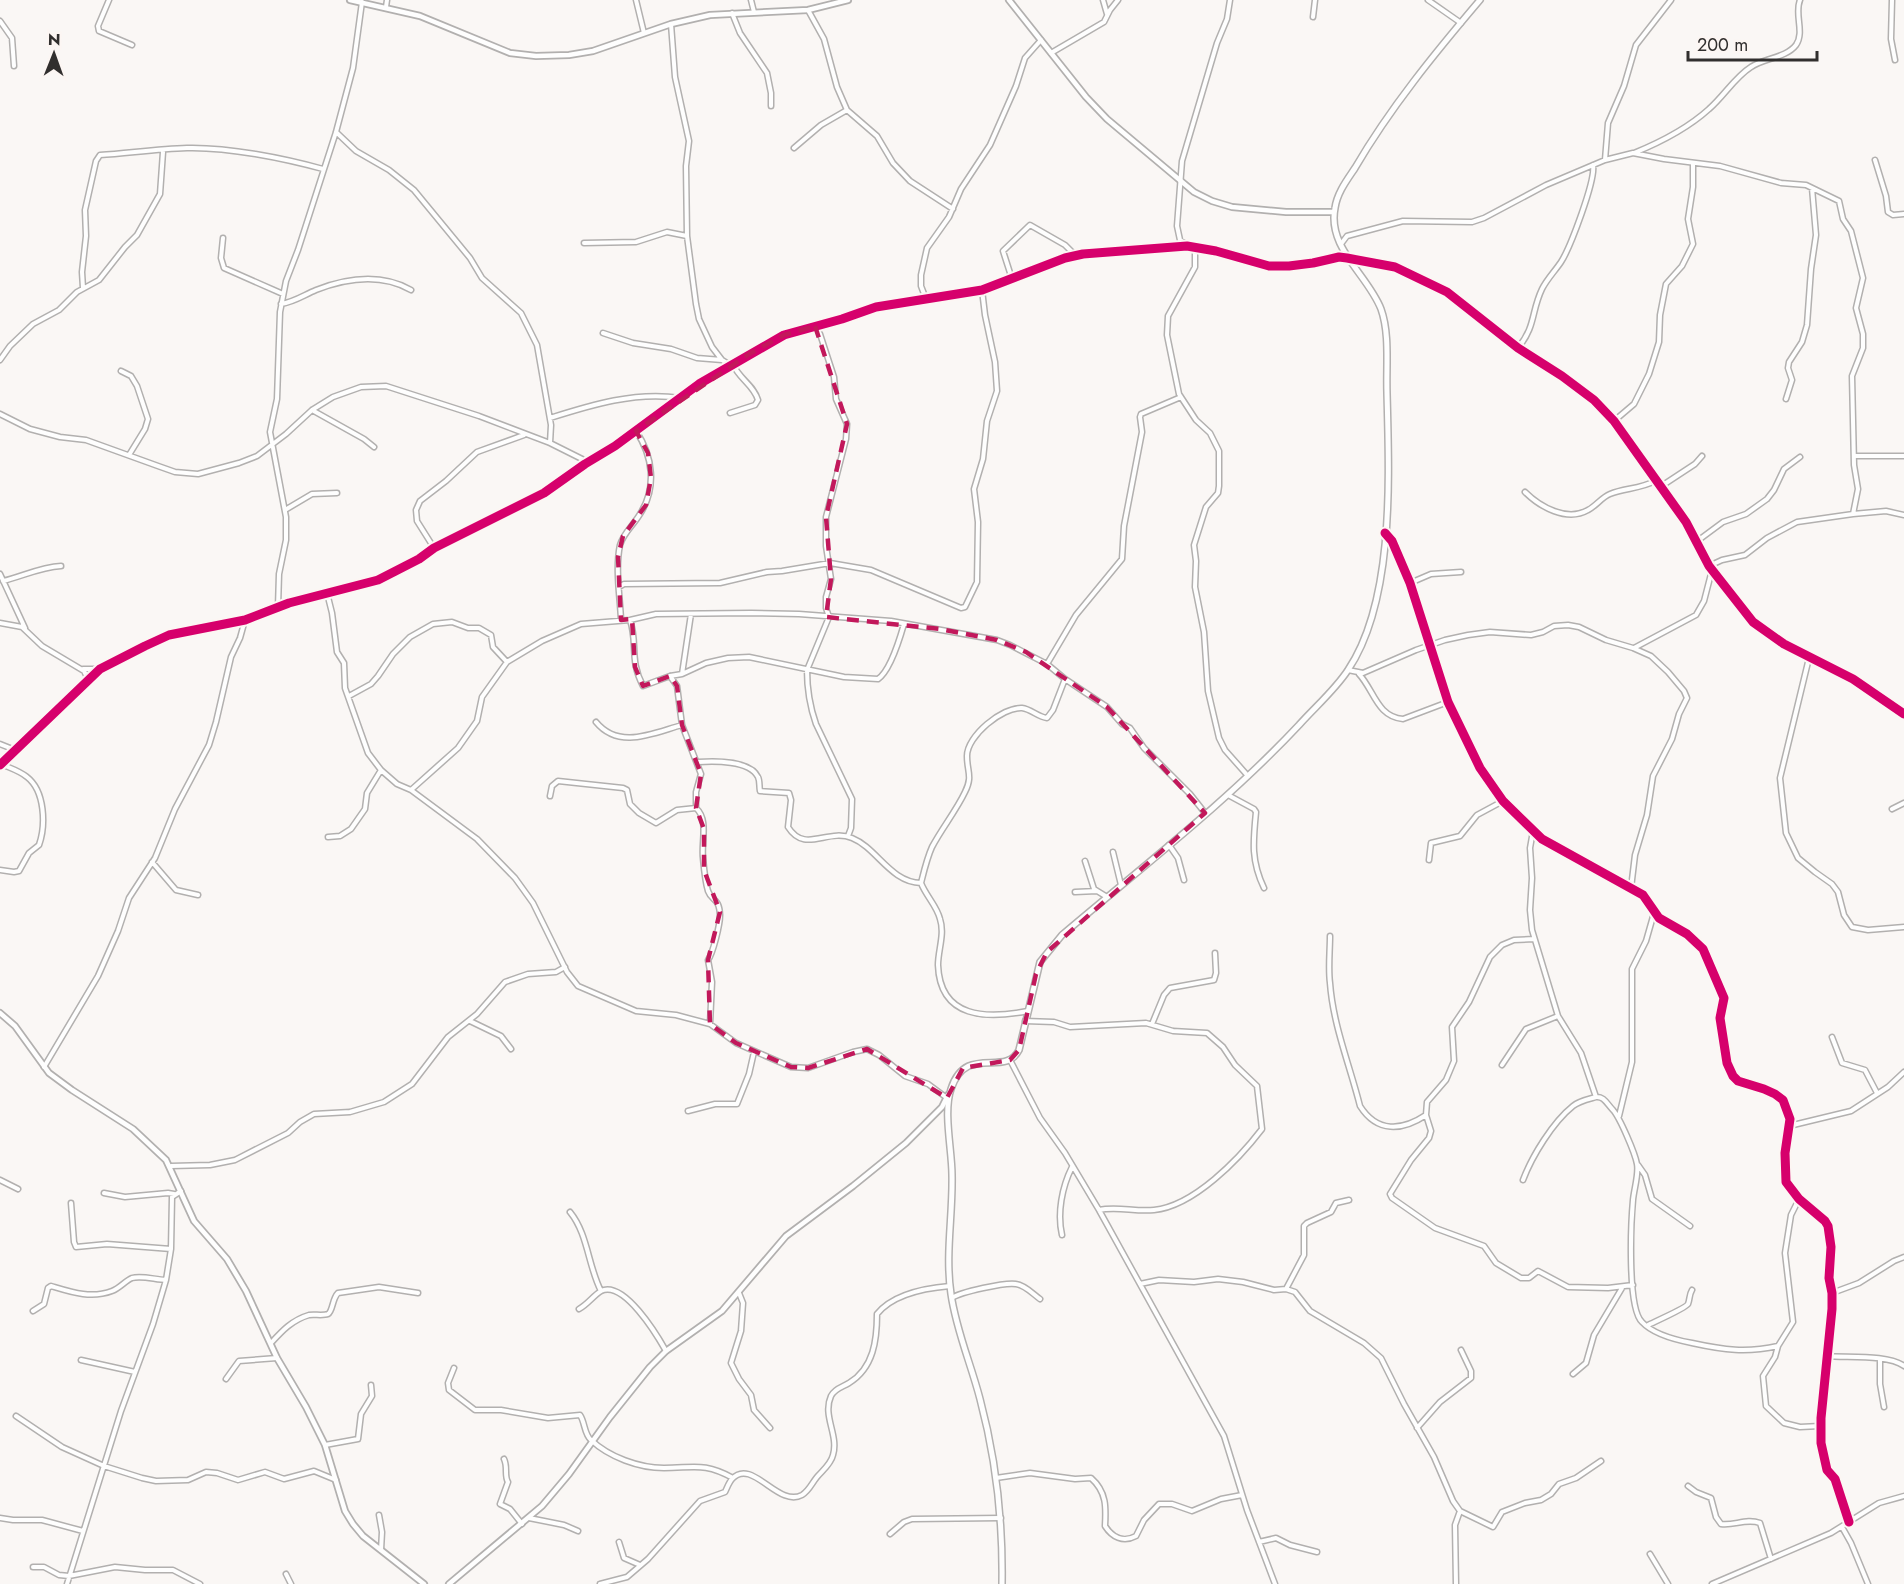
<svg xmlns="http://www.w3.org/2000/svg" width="1904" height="1584" viewBox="0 0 1904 1584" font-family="Jost,sans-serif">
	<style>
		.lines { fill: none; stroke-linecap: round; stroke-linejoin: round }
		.minor-casing { stroke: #b2b0af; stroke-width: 7 }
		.tertiary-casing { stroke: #b2b0af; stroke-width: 8 }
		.secondary-casing { stroke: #b2b0af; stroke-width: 8 }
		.minor { stroke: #fefefe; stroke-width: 4 }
		.tertiary { stroke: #fefefe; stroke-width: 4.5 }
		.secondary { stroke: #fefefe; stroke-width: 5 }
		.cycleway-casing { stroke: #fcf6f3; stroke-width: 13 }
		.cycleway { stroke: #d6006c; stroke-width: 9 }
		.marked { fill: none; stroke: #c2185b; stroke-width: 4.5; stroke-dasharray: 12 8; stroke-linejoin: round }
	</style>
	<rect width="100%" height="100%" fill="#faf7f5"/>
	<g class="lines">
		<defs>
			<path id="minor" d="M109,0l-11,26 1,5 33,14
				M636,0l8,33
				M751,0l3,12
				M1103,0l4,14
				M1428,0l33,23
				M1892,0l-1,39 4,21
				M386,7l1,-7
				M808,10l16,29 13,48 10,23 30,26 16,27 17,18 43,28
				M732,13l8,20 27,40 4,20v13
				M1313,17l2,-17
				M0,21l12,17 2,28
				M671,24l4,53 14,64 -3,25 1,70 9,68 3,15 13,28 10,13 8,5
				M1051,53l53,-31 6,-12 8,-10
				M336,132l20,19 33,19 25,20 56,68 12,20 39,35 16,32 14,80 -1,18
				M794,148l27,-23 26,-15
				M1634,153c27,-11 53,-24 75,-44 15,-13 26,-32 42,-42 13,-9 35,-9 45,-22 9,-13 -2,-31 4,-45
				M1605,160l3,-37 16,-37 12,-41 35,-45
				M1875,160l11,36 2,16 5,3 11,-1
				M223,238l-2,20 3,10 59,26
				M584,243l52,-1 31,-10 20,4
				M1341,244l6,-8 56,-15 69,1 12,-4 62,-33 59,-25 28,-7 31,6 56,7 61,17 25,2 33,16 4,18 8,12 12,47 -7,30 7,26v14l-11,28 2,89 4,24 -5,25 -56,8 -30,16 -22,17 -23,5 -13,6
				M1187,245l-7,-5 -3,-14 5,-65 35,-118 10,-24 3,-19
				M1195,247v20l-27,49 -1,19 12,59 17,26 14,13 9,18v35l-1,7 -12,14 -12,38 2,16 -1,26 9,45 4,59 11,47 6,12 23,26
				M1012,279l-9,-28 27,-26 35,20 10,10
				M83,288l-1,-16 4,-36 -1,-26 11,-49 4,-6c29,-2 58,-6 87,-7 41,-1 96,10 136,21
				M926,299l-5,-13v-11l6,-27 22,-31 12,-28 29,-44 26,-59 9,-28 16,-18
				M281,304c13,-2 23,-9 35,-14 31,-12 65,-17 95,0
				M815,326l5,8 14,43 2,22 11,25 -1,15 -20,78v29l5,33 -5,18v11l3,9 -22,53c0,18 3,37 9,54l36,75 -1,29 -3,8
				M603,333l30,10 38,6 26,9 25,2
				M1518,348c18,-22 13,-36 24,-59 5,-10 13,-18 19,-27 9,-14 35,-82 32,-97
				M0,360l10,-14 23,-22 26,-14 18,-18 22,-12 26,-33 12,-12 23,-41 3,-42
				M121,371l10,5 6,10 11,33 -3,10 -16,26
				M1786,399l6,-19 -4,-12 1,-6 13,-20 5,-17 4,-56 5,-34 -4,-47
				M312,410l52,29 10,8
				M730,413l25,-8 3,-5c-4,-15 -20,-22 -25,-36
				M0,414l30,15 30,8 26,3 72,26 17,6 23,2 41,-11 18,-7 29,-22 26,-24 21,-13 28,-10 25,-1 93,30 71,27 32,16 3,5
				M550,418c41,-13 86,-27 130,-20
				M1614,421l20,-17 15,-30 10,-32 1,-27 6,-31 16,-18 11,-22 -5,-25 5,-32v-24
				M1854,456h50
				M1660,487l35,-23 7,-8
				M1525,492c15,15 42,30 63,18 8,-4 14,-13 22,-16 15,-6 30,-5 45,-13
				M285,510l27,-16 25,-1
				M1853,514l33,-3 18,4
				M1385,534l7,7 18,42 38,119 32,66 23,33 39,38 101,56 16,23 28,16 16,15 21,49 -4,20 7,45 6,13 5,5 26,8 11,5 8,6 7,19 -5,34 1,29 13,17 26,22 3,5 3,21 -2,31 3,15v16l-11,109v25l6,27 8,9 14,43
				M1696,542l27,-20 23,-8 21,-15 7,-9 10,-21 16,-12
				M434,548l-17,-27 -1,-11 4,-9 26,-20 31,-29 47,-17
				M0,574l25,54
				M3,581c20,-5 38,-14 58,-15
				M1410,583l21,-9 30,-2
				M619,587l5,-3 96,-1 47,-11 15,-1 48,-8 41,7 90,38 4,-1 12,-25 1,-60 -4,-33 9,-30 4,-38 10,-30 -2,-29 -10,-47 -3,-25
				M327,593l5,20 5,39 7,11 1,25 23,65 13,17 16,14 14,6 66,49 38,39 18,25 34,69 11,14 58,25 40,4 34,9 26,19 55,24 17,1 45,-16 14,-3 12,6 26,21 23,8 19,14
				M278,607l1,-33 7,-34v-23l-16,-85 7,-33 3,-87 6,-31 12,-31 38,-118 17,-64 9,-66
				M621,620c-1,-24 -6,-51 -1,-75 4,-13 13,-19 20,-31 17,-26 13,-58 -4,-83
				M630,620c8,23 -1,40 13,66l27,-10 12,-2 24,-11 22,-5 21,-1 95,20 34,2c12,-8 22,-41 26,-55
				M0,623l22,4 20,19 42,25 4,8
				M1634,648l62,-33 8,-14 8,-31
				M1809,658l-29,120 6,55 12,25 17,14 17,12 6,8 6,23 8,12 16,3 36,-3
				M1047,664l29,-49 46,-56 2,-33 18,-94 -2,-15 1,-3 40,-17
				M83,669h16
				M1348,670l15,3 53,-23 29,-10 23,-5 22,-3 41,3 12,-3 11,-6 14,-1 11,2 27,13 27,8 18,8 17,16 16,19 3,7 -8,16 -7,25 -19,37 -6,39 -12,40 -4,33
				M682,674l9,-60
				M1359,674c15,16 18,43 44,45l45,-17
				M670,676l7,10 5,39 19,49 -5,18v16c13,12 5,34 7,50 1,11 2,23 5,33 4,11 11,6 12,24 0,10 -7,38 -12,45l4,22 -2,42
				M349,696l22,-12 7,-8 15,-22 17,-17 23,-13 19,-2 16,6h11l12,7 2,12 14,15
				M596,722c23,28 57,11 86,3
				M0,744l15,6
				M698,762c15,-1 52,-2 60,15 2,4 1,9 2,14l29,2 2,7 -3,27c17,27 39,1 64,11 25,10 38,44 69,45
				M0,765l100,-96 45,-23 24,-11 76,-15 44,-17 89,-23 41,-21 15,-11 110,-55 41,-29 30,-18 84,-62 85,-49 58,-16 34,-12 106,-17 83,-32 18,-4 104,-8 29,5 53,15h20l24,-3 26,-6 8,1 48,9 52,25 71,56 44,28 32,24 20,21 72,101 23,44 44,56 31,22 69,35 51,35
				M411,790l47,-42 19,-27 5,-24 25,-35 35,-21 39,-17 49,-4 26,-6 95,-1 48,1 92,7 106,19 13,5 37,19 18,15 42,28 15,17 8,4 14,20 46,46 15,19
				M1228,795l26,14 2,3c-3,30 -5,49 8,76
				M550,796l2,-10 6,-5 65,7 4,2 3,14 9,9 17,10 21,-13 19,-2
				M1892,809l12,-6
				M1533,831l-3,17 2,30 -2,32 2,20 26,86 23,37 15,44c8,-1 11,7 17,13 7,8 22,43 24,54 2,10 -3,25 -4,36 -2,22 -6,108 9,122 11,12 34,18 50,21 32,7 54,10 86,3
				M328,837l12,-1 11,-7 14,-20 2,-16 14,-23
				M1169,845l9,13 6,22
				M1113,852l8,33
				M1429,860l2,-17 29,-7 17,-21 26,-14
				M1085,861l9,28 13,8
				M152,862l24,28 22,5
				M0,870l14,2 5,-1 10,-18 10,-8c7,-20 6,-54 -12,-68 -7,-6 -17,-9 -26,-13
				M1075,892l22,-1
				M1330,936c0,15 -2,32 0,47 3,42 20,83 30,123 17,27 42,25 66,9
				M1534,939l-20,1 -12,5 -12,12 -21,45 -17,25 2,34 -8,19 -19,22 -1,13 5,16 -2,7 -18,22 -21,34 2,4 43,30 49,18 12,17 25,15h8l9,-7 30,16 40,1 25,-3
				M1028,1011c-41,8 -88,8 -90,-46 0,-15 7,-31 2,-46 -3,-13 -14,-23 -19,-36 3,-12 6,-25 11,-36 10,-19 24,-36 33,-55 8,-16 2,-20 2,-36 0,-20 35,-49 55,-48 9,1 16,9 25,10l6,-8 12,-31
				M470,1021l31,15 10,13
				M1025,1021l29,1 16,5 76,-4 27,8 34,2 16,14 12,18 22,21 5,43c-23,30 -68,77 -108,81 -19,2 -37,-4 -55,0
				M1152,1024l12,-29 6,-7 44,-8 2,-7 -1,-20
				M1832,1037l10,26 23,7 12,23
				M1010,1060l30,58 25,35 34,57 125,226 23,74 28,74
				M1502,1065l24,-36 32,-13
				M44,1067l54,-91 20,-45 11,-33 26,-40 20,-49 34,-64 7,-23 15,-65 9,-19 5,-18
				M688,1111l27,-7h22l12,-30 5,-22
				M1619,1116l13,-54v-93l14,-28 8,-28
				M1789,1126l62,-15 37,-24 16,-15
				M1638,1165l7,10 7,24 38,27
				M171,1166l39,-1 25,-5 53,-27 12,-11 14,-8 36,-2 34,-10 28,-18 36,-47 29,-23 28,-32 23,-8 28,-2 9,-5
				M0,1180l18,9
				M1523,1180c9,-24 30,-58 50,-74 6,-5 16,-7 23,-9
				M104,1193l21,4 43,-4 6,1
				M1799,1199l-8,16 -6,38 8,69 -15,24 -3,11 -12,19 3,30 18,17 16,4 20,-1
				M71,1203l3,39 2,5 31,-3 64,5
				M570,1212c18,22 18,54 31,79
				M1062,1235c-5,-22 0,-48 10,-68
				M1140,1284l19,-4 35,2 24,-3 25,3 31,8 12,-1 9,3 15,19 54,32 17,15 23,46 30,53 19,44 7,10 -5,14 1,59
				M1286,1289l18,-34v-29l3,-3 24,-11 5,-9 13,-3
				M739,1293l4,10 -2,28 -10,32 8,16 12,16 3,15 16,18
				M1832,1293l27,-10 35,-22 10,-4
				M952,1298c8,-6 54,-16 64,-14 9,1 17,10 24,15
				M579,1309c9,-5 14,-13 22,-18 23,-11 56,44 65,60
				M33,1311l11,-7 4,-16 3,-2c20,6 40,13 61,5 8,-3 13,-10 20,-13 10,-3 24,2 34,2
				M1648,1325c6,-3 38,-17 40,-21 2,-5 1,-9 4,-14
				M271,1343c11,-12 21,-23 38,-28 5,-1 14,1 19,-1 5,-3 4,-15 10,-21l41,-6 39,6
				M1826,1356c21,2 62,-2 78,10
				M1880,1359v25l4,23
				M81,1360l54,12
				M454,1368l-6,15 1,7 26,20h26l47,8 32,-3c5,7 4,19 11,25 18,17 48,28 73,28 30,0 40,-6 69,10
				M1573,1374l13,-11 8,-28 28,-47
				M226,1379l13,-18 38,-3
				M16,1416l46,31 42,19 38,12 14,3 32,-1 18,-8 11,1 21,7 27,-8 19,7 30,-8 22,9
				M1417,1428l23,-26 31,-24v-7l-10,-21
				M325,1445l33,-6 3,-25 11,-18 -1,-11
				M504,1459c4,8 0,17 4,23l-8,22 10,5 12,15
				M996,1478l34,-5 45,6 16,-1c16,14 15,30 14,48 7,11 18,17 31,10l8,-16 15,-16h13l20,7 29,-12 21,-4
				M1688,1486l8,6 15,6 5,19 5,7c13,2 25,-6 39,-1l11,36
				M1460,1511l33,16 9,-15 23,-9 16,-3 10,-6 8,-10 17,-6 25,-17
				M379,1515l3,17 -1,18
				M0,1518l13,2h29l41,11
				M529,1518l35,7 14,6
				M1842,1527l9,16 17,41
				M890,1534l14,-12 8,-3 89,-1
				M619,1542l5,16 16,7
				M1259,1542l17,-4 14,7 27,7
				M1650,1554l18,30
				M33,1567h11l15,8 10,1 46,-9 30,3h28l27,14
				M286,1574l5,10
				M67,1584l54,-173 32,-87 13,-44 5,-31 1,-52 9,-6
				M600,1584l27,-7 21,-18 52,-58 25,-9c2,-4 4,-10 7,-13 20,-22 46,29 70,16 7,-4 10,-12 15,-18 6,-7 14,-13 16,-22 6,-20 -11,-39 -2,-59 4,-8 12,-9 18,-13 25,-15 28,-44 28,-69 16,-20 49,-26 73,-28
				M1712,1584l119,-51 48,-30 25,-7"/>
			<path id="tertiary" d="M350,0l70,16 90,37 26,3 33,-1 24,-4 78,-27 39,-9 98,-5 40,-10
				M1009,0l77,97 21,22 87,73 18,9 20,6 54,5h48
				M0,1013l15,13 34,47 23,17 61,39 33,31 28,61 33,38 19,32 31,67 29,49 19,38 20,66 8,13 10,12 61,48
				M449,1584l93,-78 27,-32 41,-57 40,-50 16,-16 56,-40 64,-75 67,-50 53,-43 36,-36 6,-12"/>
			<path id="secondary" d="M1002,1584c1,-62 -6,-125 -22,-185 -9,-35 -24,-69 -29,-105 -6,-40 2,-79 1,-119 0,-25 -9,-63 -1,-86 15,-46 54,-11 68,-39l21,-88 22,-27c80,-68 165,-133 237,-210 16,-18 36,-35 49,-55 47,-70 41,-195 39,-277 -1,-26 3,-59 -6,-84 -13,-34 -54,-61 -46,-101 2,-15 12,-28 20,-40 35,-60 80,-115 125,-168"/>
		</defs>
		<use href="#minor" class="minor-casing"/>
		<use href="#tertiary" class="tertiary-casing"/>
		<use href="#secondary" class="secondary-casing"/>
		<use href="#minor" class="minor"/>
		<use href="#tertiary" class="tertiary"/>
		<use href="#secondary" class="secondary"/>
		<defs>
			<path id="cycleway" d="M1385,533l7,8 18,42 38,119 32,66 23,33 39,38 101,56 16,23 28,16 16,15 21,49 -4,20 7,45 6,13 5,5 26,8 11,5 8,6 7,19 -5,34 1,29 13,17 26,22 3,5 3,21 -2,31 3,15v16l-11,109v25l6,27 8,9 14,43
				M0,765l100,-96 45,-23 24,-11 76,-15 44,-17 89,-23 41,-21 15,-11 110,-55 41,-29 30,-18 84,-62 85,-49 58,-16 34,-12 106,-17 83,-32 18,-4 104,-8 29,5 53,15h20l24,-3 26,-6 8,1 48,9 52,25 71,56 44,28 32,24 20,21 72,101 23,44 44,56 31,22 69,35 51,35"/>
		</defs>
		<use href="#cycleway" class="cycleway-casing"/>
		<use href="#cycleway" class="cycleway"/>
	</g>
	<path class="marked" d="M815,326l32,98 -21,93 5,62 -5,38 114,12 57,11 29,12 81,55 98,106 -158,139 -11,22 -17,76 -9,10 -47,8 -16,30 -80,-49 -59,19 -17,-1 -55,-24 -26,-19 -2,-64 12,-48 -16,-42v-41l-8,-21 5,-34 -19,-49 -5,-39 -7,-10 -27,10 -8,-19 -3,-48 -11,1 -3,-63 5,-21 23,-31 5,-27 -3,-25 -12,-22 113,-77 35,-19z"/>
	<g transform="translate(54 54) rotate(1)" stroke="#fcf6f3" stroke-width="4.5" paint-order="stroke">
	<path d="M0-4.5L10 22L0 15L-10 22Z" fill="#312f2e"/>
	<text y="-9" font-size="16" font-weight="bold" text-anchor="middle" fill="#312f2e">N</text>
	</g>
	<path d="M1688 51v9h129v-9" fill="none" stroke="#312f2e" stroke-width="3"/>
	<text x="1697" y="51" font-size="18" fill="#312f2e" stroke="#fcf6f3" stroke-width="4.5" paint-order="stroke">200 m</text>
</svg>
